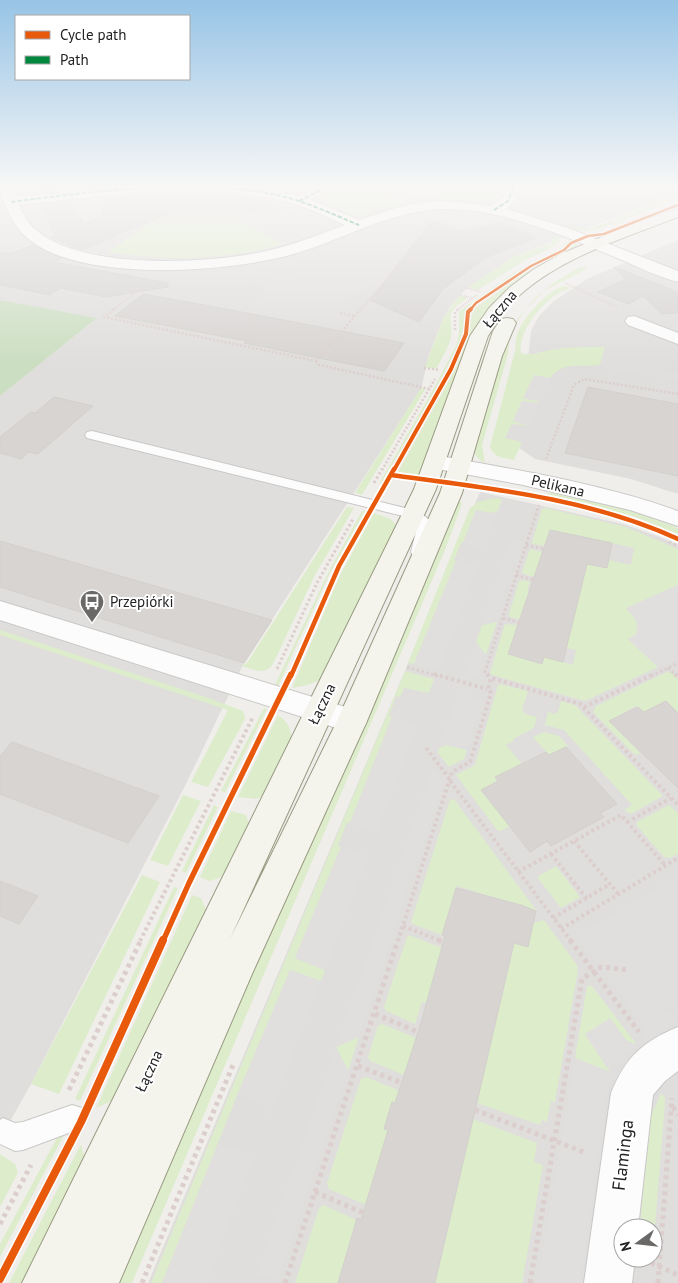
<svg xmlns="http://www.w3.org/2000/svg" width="678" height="1283" viewBox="0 0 678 1283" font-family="'PT Sans',sans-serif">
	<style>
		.residential { fill: #dfdedc; fill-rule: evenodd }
		.grass { fill: #ddeccb }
		.forest { fill: #cbdec1 }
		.parking { fill: #e0dfde }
		.building { fill: #d7d4d2; stroke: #d3d0cc }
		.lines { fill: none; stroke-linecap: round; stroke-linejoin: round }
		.lane-casing { stroke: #c9c8c7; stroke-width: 2 }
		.street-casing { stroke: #c9c8c7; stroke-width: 2 }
		.secondary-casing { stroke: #999a82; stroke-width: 2 }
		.path-far4 { stroke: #dccecd; stroke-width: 2; stroke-dasharray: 1 1; stroke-linecap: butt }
		.path-far3 { stroke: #dccecd; stroke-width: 2.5; stroke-dasharray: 2 2; stroke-linecap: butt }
		.path-far2 { stroke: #dccecd; stroke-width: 3; stroke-dasharray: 2.5 2.5; stroke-linecap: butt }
		.path-far1 { stroke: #dccecd; stroke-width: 4; stroke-dasharray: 3 3; stroke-linecap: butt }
		.path { stroke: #dccecd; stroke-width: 5; stroke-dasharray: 4 4; stroke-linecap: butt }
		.lane { fill: #fdfcfc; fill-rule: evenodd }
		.street { fill: #fdfcfc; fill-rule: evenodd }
		.secondary { fill: #f4f4ed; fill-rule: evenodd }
		.quiet { stroke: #00873e; stroke-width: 2; stroke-dasharray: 4.5 2; stroke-linecap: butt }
		.cycleway-far4-casing { stroke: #fff; stroke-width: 4.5 }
		.cycleway-far3-casing { stroke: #fff; stroke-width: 6 }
		.cycleway-far2-casing { stroke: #fff; stroke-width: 8 }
		.cycleway-far1-casing { stroke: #fff; stroke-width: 9 }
		.cycleway-casing { stroke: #fff; stroke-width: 11 }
		.cycleway-far4 { stroke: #e8590c; stroke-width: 2.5 }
		.cycleway-far3 { stroke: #e8590c; stroke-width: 4 }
		.cycleway-far2 { stroke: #e8590c; stroke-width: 4.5 }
		.cycleway-far1 { stroke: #e8590c; stroke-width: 5.5 }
		.cycleway { stroke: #e8590c; stroke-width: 8 }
		.labels { text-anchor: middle; stroke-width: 4; stroke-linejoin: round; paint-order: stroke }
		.street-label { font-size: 15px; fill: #222; stroke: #fff }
		.poi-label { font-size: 15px; fill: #222; stroke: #fff; text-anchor: start }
		.near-street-label { font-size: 18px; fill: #222; stroke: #fff }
	</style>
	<rect width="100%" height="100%" fill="#f0eeeb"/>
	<path class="residential" d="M0,186h678v7l-163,63 -49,33 -16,18 -7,12 -14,36 -8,34 -177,274 -57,119 -156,302 -31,55v-743l96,-77 -96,-19z
		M678,240v254l-47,-15 -96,-20 -33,-23 23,-50 6,-55 8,-15 15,-15 33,-22z
		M480,492l143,32 37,13 18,8v738h-530zM623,1228h30v30h-30z"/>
	<path class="grass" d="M346,186l62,15 -47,13h-8l-31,-12 -1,-4z
		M436,186h67v10l-5,5 -62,-2z
		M678,195v4l-79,30c-26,8 -57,-9 -82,-18l-5,-7 8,-6 -6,6 7,8 49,15 21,1z
		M151,223h93l39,21c-56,16 -118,17 -175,8z
		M556,236l5,3 -6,7 -29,14 -48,30 -10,-3 47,-31 36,-13z
		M570,239l2,1 -11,9 -45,24 -43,29 -8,8 -2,19 -4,15 -23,44 -53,93 -4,3 55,-96 23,-44 2,-10v-23l55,-38 47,-25z
		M576,243l2,5 -77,50 -78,178 -25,-4 57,-102 15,-36 1,-17 4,-9 48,-34 44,-23z
		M580,267l8,1 -44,23 -18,18 -16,24 -2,21 -26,91 3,18c-7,-3 -11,-9 -13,-16l39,-120 24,-29 18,-15z
		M563,286l10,2c-23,3 -56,41 -52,65 10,4 24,-3 35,-4 17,-2 33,-2 49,-2l-5,18c-18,3 -37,-5 -50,13l-16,-3 5,28 -17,-2 -9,20 16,5 -17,-2 -7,14 17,4 -8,18c-10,-2 -20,-2 -24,-13l25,-96c1,-5 0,-11 2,-16 4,-16 30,-44 46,-49z
		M459,296l9,2c-30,19 -11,20 -18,43 -3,9 -9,19 -14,28l-11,-2 18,-48z
		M421,388h5l-64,107 -7,-2z
		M550,493c39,1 92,20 128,35v6l-45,-18 -92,-21z
		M494,498l8,1 -4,12 -7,2 -15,-3 -13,33h-2l-7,17 2,1 -42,103 -6,-1 62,-155 8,-6z
		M455,499l6,3 1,2 -17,46 -313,733h-17z
		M347,507l7,1 -39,67 -42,89c-8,12 -21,5 -32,2l6,-3z
		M546,508l80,19 52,22v36l-52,24c8,7 14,13 10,25l-8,5 30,28 -73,34 -93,-26 -2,-2 15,-49 12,1 -9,29 34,10 2,-7 29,8 3,-15 -10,-2 21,-84 20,4 2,-8 22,5 3,-17 -58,-13 -1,1 -25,-6 -4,16 -13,-2 -1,-2 10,-33z
		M362,511h3l-35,62 -52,113 -3,-1 53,-112z
		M374,513l17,6 7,9 -76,151 -14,6 -16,3 48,-113z
		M530,549l14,3 -9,25 -11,-3 -2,-2z
		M523,580l7,2 -3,9 3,1 -9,28 -11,-3 -1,-3 10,-33z
		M497,622l-11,33 -10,-13 6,-17z
		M0,630l206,67 37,14 2,6 -1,4 -36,66 -17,-5 37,-72 -228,-75z
		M405,671l29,8 -5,14 -25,-5 -4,9 -4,-1 -7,20 3,1 -42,106 -3,-1 -9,24 3,1 -46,111 30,12 -4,11 -31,-11 -52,123 -76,190h-11z
		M667,672l5,1 6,6v34l-12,-12 -22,11 -8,-6 -27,15 32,33h-7l-41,-42 3,-6z
		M500,684l28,7 -6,19 4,4 11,3 -3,11 -21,11 1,2 -8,4 16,19 -24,17 12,45 -9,5 -4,-1 -41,-55 19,-10 23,-80z
		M561,701l14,4 87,90 -1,2 -30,17 -7,-4 8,-5 -68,-75 -19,-5 3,-13 7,2 3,-2z
		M264,708l3,1 -42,83 -4,-1z
		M278,715c30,19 1,57 -10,80l-12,4 -18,-2z
		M544,732l15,4 9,10 -19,9 -16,-18z
		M447,745l20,5 -3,9 -15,8 -11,-14 1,-5z
		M183,795l18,6 -33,65 -18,-6z
		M454,799l82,111v1l-39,-1 3,-11 -43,-13 -15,49 -29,-11 -2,-2 39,-122z
		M214,805l4,2 -32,66 -4,-2z
		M669,805l9,8v41l-8,4 -6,-1 -27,-31v-4z
		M231,811l15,4 5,14 -21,45 -20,7 -10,-4z
		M556,866l24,31 -19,11 -24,-31z
		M142,875l18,7 -101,212 -28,-10z
		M174,887l4,1 -98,213 -5,-2z
		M192,895l9,3 7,17 -90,183 -22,10z
		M544,920l33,45 1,5 -23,132 -4,-1 -4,21 -5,-2 -2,5 -63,-22 37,-160 19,-20z
		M409,935l33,13 -16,55 -4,-1 -7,22 -29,-13 -2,-4 23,-70z
		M587,986h5l45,59 -9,-4 -43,-7 25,38 -35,-14z
		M382,1024l34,14 -12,37 -34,-14 -2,-4 10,-31z
		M359,1037l-11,34 -12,-24z
		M366,1077l34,14 -4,13 -4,-2 -8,26 4,2 -22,75 -37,-16 -2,-6 34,-104z
		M661,1093l4,5v4l-10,125 -12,1 -3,-4 11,-108z
		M473,1119l64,24 -3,19 9,3 -21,118h-87z
		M65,1133l-65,124v-13l59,-110z
		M81,1144l5,19 -60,120h-17z
		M0,1154l15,10 3,9 -18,34z
		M323,1205l34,15 -19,63h-43l24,-75z"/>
	<path class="forest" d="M0,300l97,18 -97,78z"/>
	<path class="parking" d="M287,274l10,2 -4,5 36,6 6,-5 28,4 -4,7 -11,5 -10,11 -1,8 -5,7 -20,-4 4,-6 -6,-2 -5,7 -27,-5 5,-7 -8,-1 -5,6 -20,-3 6,-6 2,-8 18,-17 6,1z
		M602,359l76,14v8l-83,-15 5,-1z
		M534,375l16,3 -10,24 -17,-4z
		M522,401l17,2 -10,23 -16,-5z
		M476,510l15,3 7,-2 -15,38 -20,-6z
		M513,536l9,8 -5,16 -13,4 9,9 -6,16 -14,4 10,10 -6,19 -15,3z
		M456,561l22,3 -40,107 -24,-7z
		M678,585v73l-20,9 -30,-28 8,-5 2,-10 -4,-8 -8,-8z
		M476,642l10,13 -7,20 -14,3z
		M461,686l5,9 17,5 -16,50 -20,-5 -8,3z
		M392,717l22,6 4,-1 -41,110 -27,-9z
		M433,768l11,14 -30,88 -18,5 11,17 -48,145 -23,10 12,24 -68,201 -24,6 2,5h-4z
		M341,847l27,9 -43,114 -30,-12z
		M678,876v127l-8,5 -24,-29 -1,1v3l22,28 11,3v6l-35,23 2,-17 -68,-90z
		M290,970l30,11 -51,135 -3,-10 -27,-12z
		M610,1018l17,23 10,6 -26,17 -1,6 -25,-36z
		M575,1058l35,14 -30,211h-42z
		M219,1142l26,12 11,-3 -50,132h-44z"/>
	<path class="building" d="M33,186h27l2,5 -26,2z
		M180,194l72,3 28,10v4h-101v-2l-97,41 -31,-13 4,-1 -14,-32 30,-2 13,22 17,-7 4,-18 75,-3z
		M432,221l33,12 34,-10 37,15 -51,20 -42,31 -24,33 -49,-22z
		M35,244l13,9 15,5 -10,4 115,21v4l-62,10 -46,-9 -10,7 -50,-10v-33l10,2z
		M614,267l64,25v21l-16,1 -19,-18 -15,8 -30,-12 27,-13z
		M143,294l56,10 205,39 -20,28 -140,-28 3,-2 -132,-25z
		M588,387l90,17v72l-113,-23z
		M54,397l39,9 -55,48 -9,-2 -8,7 -21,-6v-16l31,-25 4,1z
		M550,530l62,13 -5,25 -20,-4 -24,98 -19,-5 -2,7 -34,-10z
		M0,541l272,79 -28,43 -244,-76z
		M666,701l12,12v75l-69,-67 29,-14 6,5z
		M12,742l35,13 112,41 -31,47 -128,-49v-38z
		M566,747l51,57 -17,9 4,4 -53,29 -4,-5 -17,11 -49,-62 17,-9 -3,-4 51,-25 3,3z
		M0,881l38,15 -19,28 -19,-8z
		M456,888l65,17 15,6 -8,36 -14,-4 -79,340h-97l19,-65 4,2 27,-90 -4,-1 8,-27 3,1 25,-77 25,-90 -3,-1z"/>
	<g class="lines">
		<defs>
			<path id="lane" d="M92,431l321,79c5,2 11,5 15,9 7,8 2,28 -3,37l-6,1 -6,-1 -2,-4 5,-21 -1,-7 -12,-8 -316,-78 -2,-3 2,-3z
				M72,1105l10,3 3,10 -3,10 -59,22 -8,1 -15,-7v-24l3,-2 12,5 8,-1z"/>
			<path id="street" d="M0,186h12l4,11 111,-11h116l55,10 21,-10h17l-25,14 48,20 40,-13 25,-5 21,-1 46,5 13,-10 3,-10h14l-4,12 -11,11 62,19 110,43v11c-19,-5 -38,-14 -56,-22 -56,-23 -116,-51 -177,-51 -56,1 -103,32 -155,46 -64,17 -213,29 -265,-19 -13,-12 -19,-29 -25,-45zM167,192c39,0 79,-1 117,9 21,5 41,15 61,24 -27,10 -54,21 -83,27 -57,12 -180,18 -226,-22 -8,-6 -13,-16 -17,-25l81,-9z
				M634,316l44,17v11l-50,-19 -3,-4 3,-4z
				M435,455c81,15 165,28 243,56v15l-48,-16 -107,-25 -96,-18 -3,-5 3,-5z
				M0,601l352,108 11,4 4,8 -4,8 -11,4 -352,-113z
				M678,1027v44l-13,10 -12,14 -15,133h-15v30h12l-3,25h-48l27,-190c15,-36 31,-51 67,-66z"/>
			<path id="secondary" d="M678,208v9c-61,24 -132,44 -176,96 -5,7 -9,16 -14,23l-52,153 -206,450 107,-218 103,-228 53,-162 8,-12 6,-1 6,1 3,4 -14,33 -40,137 -95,228 -115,253 -133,309h-97l379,-767 13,-27 56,-153 19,-28 21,-21 24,-18 27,-15 57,-24z"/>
		</defs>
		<use href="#lane" class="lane-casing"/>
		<use href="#street" class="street-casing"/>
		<use href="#secondary" class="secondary-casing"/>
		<path class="path-far4" d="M565,283l52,24
			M467,288l14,4
			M460,295l12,3
			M113,310l30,-23
			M360,310l41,-45 34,-22 39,-15
			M457,310l20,-15"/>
		<path class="path-far3" d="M114,309l-10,8 212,44 45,-52
			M340,313l15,3
			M455,330v-18l4,-3
			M316,361l3,4 111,24
			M424,368l16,2
			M546,459l28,-74 10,-6 94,15
			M382,470l53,-91"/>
		<path class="path-far2" d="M374,483l8,-14
			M669,542l9,4
			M526,545l19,4
			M516,575l18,5
			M503,618l17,5
			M407,667l31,9
			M668,668l8,8
			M277,669l40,-86 36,-64
			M489,676l-4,-4 54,-167
			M651,676l27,-13"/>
		<path class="path-far1" d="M434,674l53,15
			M487,674l4,4
			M675,674l3,3
			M584,707l70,-33
			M426,748l23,30
			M450,781l121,160
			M627,822l44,-24
			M574,841l45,54
			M551,854l36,45
			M518,872l103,-57 45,51
			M553,918l57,-34
			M403,926l38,15
			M561,929l117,-71
			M140,941l113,-224
			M398,941l54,-169 18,-10 21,-69 -3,-4 3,-11 89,26 98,101"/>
		<path class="path" d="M438,940l5,2
			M570,940l69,92
			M375,1014l43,18
			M358,1066l44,17
			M69,1090l72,-150
			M673,1107l5,8
			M475,1110l111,43
			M315,1192l49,21
			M0,1224l31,-59
			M651,1263l27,12
			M142,1283l91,-218
			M285,1283l113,-343
			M530,1283l52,-304 19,-12 27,3
			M658,1283l14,-185"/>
		<use href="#lane" class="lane"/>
		<use href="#street" class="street"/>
		<use href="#secondary" class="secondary"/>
		<path class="quiet" d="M299,201l30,-15
			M11,202c83,-11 184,-24 266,-7 28,6 55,19 82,30
			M494,210l14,-9 6,-15"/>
		<defs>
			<path id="cycleway-far4" d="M470,310l6,-7 55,-37 33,-16 7,-7 17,-7 16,-2 74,-29"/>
			<path id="cycleway-far3" d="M394,470l57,-101 15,-35 2,-22 3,-3"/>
			<path id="cycleway-far2" d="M391,475c96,13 198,23 287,64
				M291,676l48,-110 55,-97"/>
			<path id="cycleway-far1" d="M163,941l26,-58 102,-209"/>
			<path id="cycleway" d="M0,1279l81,-157 82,-182"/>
		</defs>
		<use href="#cycleway-far4" class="cycleway-far4-casing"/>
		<use href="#cycleway-far3" class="cycleway-far3-casing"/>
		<use href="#cycleway-far2" class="cycleway-far2-casing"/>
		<use href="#cycleway-far1" class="cycleway-far1-casing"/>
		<use href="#cycleway" class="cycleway-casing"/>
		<use href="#cycleway-far4" class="cycleway-far4"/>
		<use href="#cycleway-far3" class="cycleway-far3"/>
		<use href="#cycleway-far2" class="cycleway-far2"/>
		<use href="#cycleway-far1" class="cycleway-far1"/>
		<use href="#cycleway" class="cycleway"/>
	</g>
	<linearGradient id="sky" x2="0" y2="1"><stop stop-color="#97c4e6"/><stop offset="0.51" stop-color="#f8f7f6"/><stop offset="1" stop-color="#f8f7f6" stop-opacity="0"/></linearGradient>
	<rect width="678" height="366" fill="url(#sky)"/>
	<defs>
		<symbol id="bus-pin" viewBox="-11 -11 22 30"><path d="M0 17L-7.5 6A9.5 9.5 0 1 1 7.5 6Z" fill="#6a6968" stroke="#fff"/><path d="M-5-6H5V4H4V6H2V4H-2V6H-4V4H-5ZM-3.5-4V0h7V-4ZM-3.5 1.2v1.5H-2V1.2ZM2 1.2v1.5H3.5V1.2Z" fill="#fff"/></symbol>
	</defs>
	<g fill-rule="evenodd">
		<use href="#bus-pin" x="78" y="588" width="28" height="38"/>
	</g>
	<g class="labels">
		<g class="street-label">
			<text transform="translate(500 309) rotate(-50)" y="5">Łączna</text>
			<text transform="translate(558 486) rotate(13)" y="5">Pelikana</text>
			<text transform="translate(322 704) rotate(-64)" y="5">Łączna</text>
			<text transform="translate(149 1071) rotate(-65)" y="5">Łączna</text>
		</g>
		<g class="poi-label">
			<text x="110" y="607">Przepiórki</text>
		</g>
		<g class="near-street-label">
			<text transform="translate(623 1155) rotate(-83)" y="6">Flaminga</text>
		</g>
	</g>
	<rect x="15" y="15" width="175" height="65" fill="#ffffff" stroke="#a7a7a7"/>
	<rect x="25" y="31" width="25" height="8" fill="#e8590c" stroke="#a7a7a7"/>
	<text x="60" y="40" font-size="15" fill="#222222">Cycle path</text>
	<rect x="25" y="56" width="25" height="8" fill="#00873e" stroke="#a7a7a7"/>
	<text x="60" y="65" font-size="15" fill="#222222">Path</text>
	<g transform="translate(638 1243) rotate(255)"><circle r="24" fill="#ffffff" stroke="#a7a7a7"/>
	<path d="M0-4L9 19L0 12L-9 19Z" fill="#6a6968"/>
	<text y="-8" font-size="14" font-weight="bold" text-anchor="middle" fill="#222222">N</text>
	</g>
</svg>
